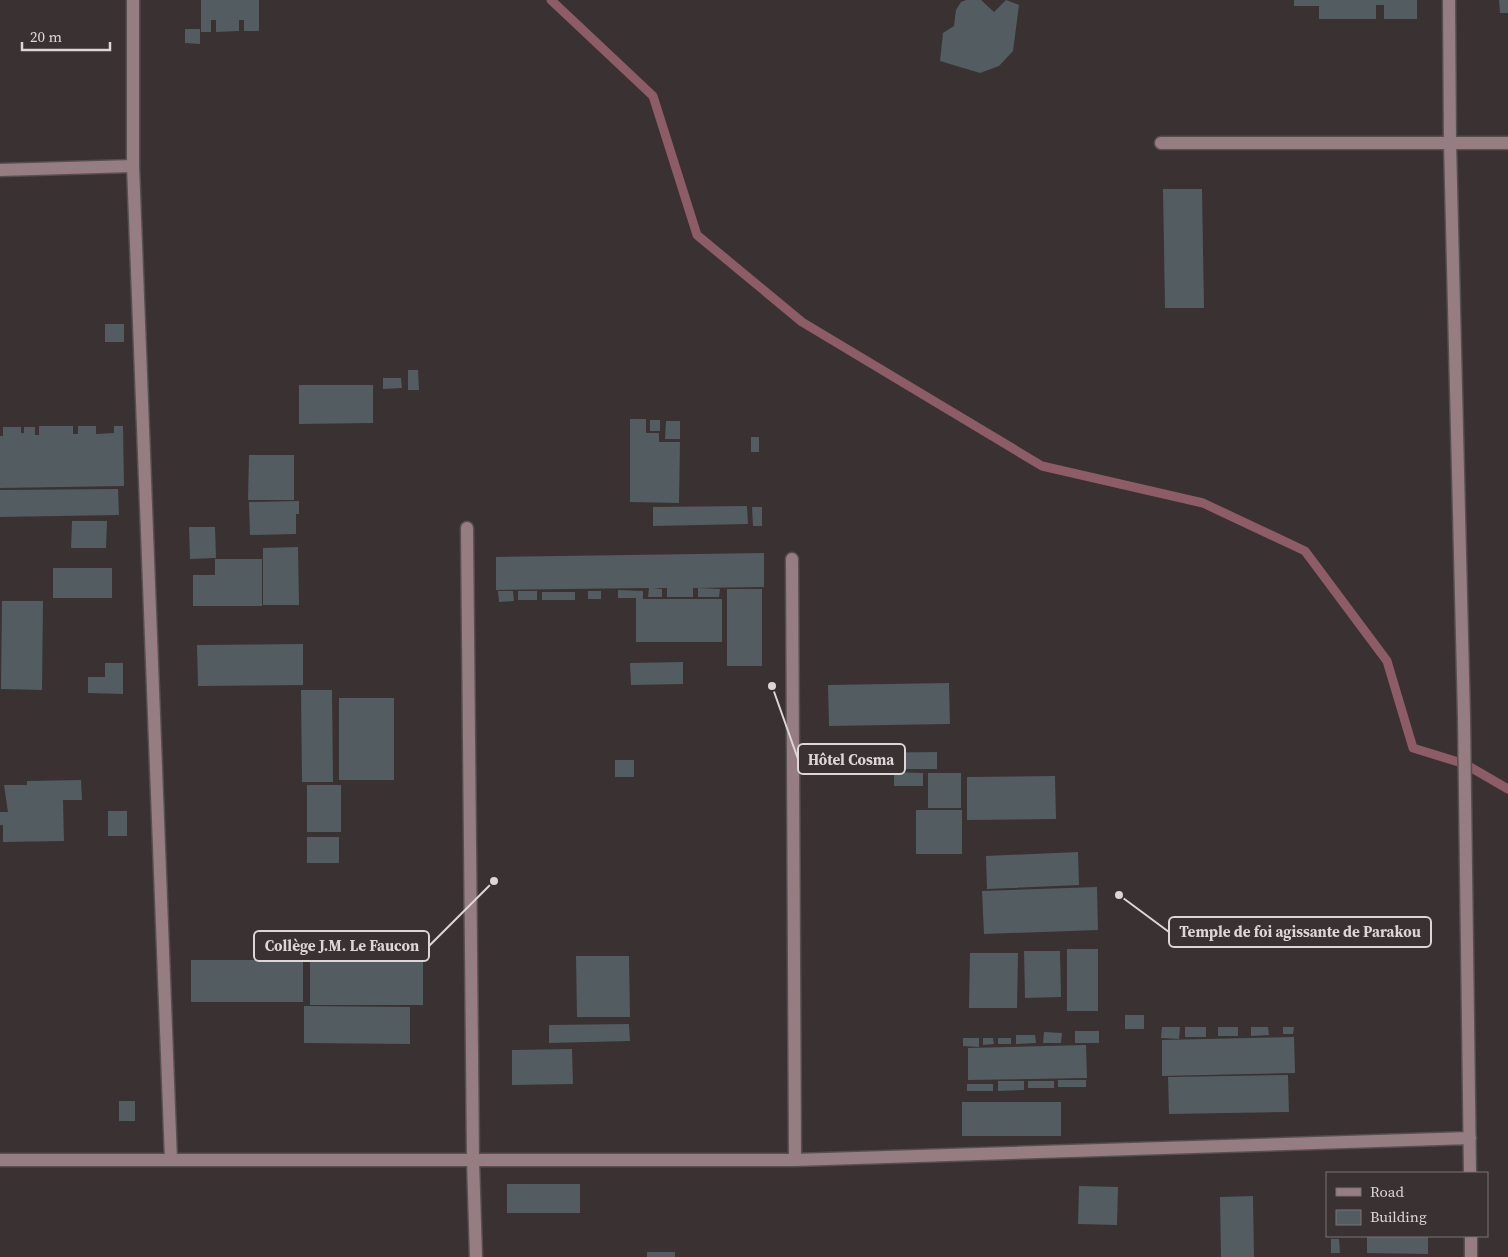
<svg xmlns="http://www.w3.org/2000/svg" width="1508" height="1257" viewBox="0 0 1508 1257" font-family="'Source Serif 4',serif">
	<style>
		.lines { fill: none; stroke-linecap: round; stroke-linejoin: round }
		.stream { stroke: #8e5c66; stroke-width: 9 }
		.building { fill: #535c60 }
		.minor-casing { stroke: #564f50; stroke-width: 15 }
		.minor { stroke: #957d81; stroke-width: 12 }
		.leader { fill: none; stroke: #dcd6d7; stroke-width: 2 }
		.callout-dot { fill: #dcd6d7; stroke: #393132; stroke-width: 2 }
		.callout { fill: #393132; stroke: #dcd6d7; stroke-width: 2 }
		.callout-label { font-size: 15px; text-anchor: middle; font-weight: bold; fill: #dcd6d7 }
	</style>
	<rect width="100%" height="100%" fill="#393132"/>
	<g class="lines">
		<path class="stream" d="M551,0l102,96 44,139 105,87 240,144 161,37 102,48 82,110 26,87 52,16 43,25"/>
	</g>
	<path class="building" d="M201,0h58v31h-15v-11h-5v11l-23,1v-12h-5v12h-10z
		M966,0h15l13,12 12,-12 13,5 -6,46 -14,15 -19,7 -40,-12 3,-28 11,-7 2,-16 5,-8z
		M1294,0h123v19h-33v-14h-8v14h-57v-13h-25z
		M1499,0h9v13h-8z
		M185,29h15v15l-15,-1z
		M1163,189h39l2,119h-39z
		M105,324h19v18h-19z
		M408,370h10l1,20h-11z
		M383,378h18l1,10 -19,1z
		M299,385h74v38l-74,1z
		M630,419h16v14h13v9h21l-1,61 -49,-1z
		M650,420h10v11h-10z
		M666,421h14v18h-15z
		M39,426h34v8h5v-8h18v8l18,-1v-7h9l1,60 -124,2v-52h3v-9h18v6h3v-6h11v8h4z
		M751,437h8v15h-8z
		M249,455h45v45h-46z
		M118,489l1,26 -119,2v-27z
		M299,501v13h-3v20l-46,1 -1,-33z
		M747,506l1,18 -95,2v-19z
		M752,507h10v19h-9z
		M72,521h35l-1,27h-35z
		M189,527h26l1,31 -26,1z
		M298,547l1,58h-36v-57z
		M764,553v34l-71,1v9h-26v-9h-14l9,1v8h-14l1,-9 -153,2v-33z
		M215,559h47v47h-69v-31h22z
		M53,568h59v30h-59z
		M698,588l22,1 -1,8h-21z
		M727,589h35v77h-35z
		M618,590l25,1v8h79v43h-86v-44h-18z
		M498,591h15l1,10 -15,1z
		M518,591h19v9h-19z
		M588,591h13v8h-13z
		M542,592h33v8h-33z
		M2,601h41l-1,89 -41,-1z
		M303,644v41l-105,1 -1,-41z
		M683,662v22l-52,1 -1,-22z
		M105,663h18v31l-35,-1v-16h17z
		M949,683l1,41 -121,2 -1,-41z
		M301,690h31l1,92h-31z
		M339,698h55v82h-55z
		M937,752v17h-92v-16z
		M615,760h19v17h-19z
		M894,772l29,1v13h-29z
		M928,773h33v35h-33z
		M1055,776l1,43 -89,1v-43z
		M81,780l1,20h-19l1,41 -61,1v-17h-3v-13h8l-4,-27h23v-4z
		M307,785h34v47h-34z
		M916,810h46v44h-46z
		M108,811h19v25h-19z
		M307,837h32v26h-32z
		M1078,852l1,33 -92,4 -1,-33z
		M1097,887l1,43 -114,4 -2,-43z
		M1067,949h31v62h-31z
		M1024,951h36l1,46 -36,1z
		M970,953h48l-1,55h-48z
		M576,956h53l1,61h-53z
		M310,958h113v47h-113z
		M191,960h112v42h-112z
		M304,1006l106,1v37l-106,-1z
		M1125,1015h19v14h-19z
		M629,1024l1,17 -81,2v-18z
		M1162,1027h18l-1,12 -18,-1z
		M1185,1027h21v10h-21z
		M1218,1027h20v9h-20z
		M1251,1027h17l1,8 -18,1z
		M1283,1027h11l-1,7h-10z
		M1075,1031h24v12h-24z
		M1044,1032l18,1 -1,10h-18z
		M1016,1035h19l1,8 -20,1z
		M1294,1037l1,36 -133,3v-36z
		M963,1038h16v9l-16,-1z
		M983,1038h10l1,6 -11,1z
		M998,1038h13v6h-13z
		M1086,1045l1,33 -119,2v-32z
		M572,1049l1,35 -61,1v-35z
		M1288,1075l1,37 -120,2 -1,-37z
		M1058,1080h28v7h-28z
		M998,1081h26v9l-26,1z
		M1028,1081h26v7h-26z
		M967,1084h26v7h-26z
		M119,1101h16v20h-16z
		M962,1102h99v34h-99z
		M507,1184h73v29h-73z
		M1079,1186l39,1 -1,38 -39,-1z
		M1253,1196l1,61h-33l-1,-60z
		M1367,1236h61v18l-61,-1z
		M1331,1239h8l1,14h-9z
		M647,1252h28v5h-28z"/>
	<g class="lines">
		<defs>
			<path id="minor" d="M133,0v166l38,994
				M1449,0l1,143 14,575 6,455
				M1161,143h347
				M0,170l133,-4
				M467,528l6,632 3,97
				M792,559l3,601
				M0,1160h795l675,-22
				M1471,1236v21"/>
		</defs>
		<use href="#minor" class="minor-casing"/>
		<use href="#minor" class="minor"/>
	</g>
	<path class="leader" d="M772 686L798 759M1119 895L1169 932M494 881L429 946"/>
	<g class="callout-dot">
		<circle cx="772" cy="686" r="5"/>
		<circle cx="1119" cy="895" r="5"/>
		<circle cx="494" cy="881" r="5"/>
	</g>
	<g class="callout">
		<rect x="798" y="744" width="107" height="30" rx="5"/>
		<rect x="1169" y="917" width="262" height="30" rx="5"/>
		<rect x="254" y="931" width="175" height="30" rx="5"/>
	</g>
	<g class="callout-label">
		<text x="851" y="765">Hôtel Cosma</text>
		<text x="1300" y="937">Temple de foi agissante de Parakou</text>
		<text x="342" y="951">Collège J.M. Le Faucon</text>
	</g>
	<rect x="1326" y="1172" width="162" height="65" fill="#393132" stroke="#7a7374"/>
	<rect x="1336" y="1188" width="25" height="8" fill="#957d81" stroke="#7a7374"/>
	<text x="1370" y="1197" font-size="15" fill="#dcd6d7">Road</text>
	<rect x="1336" y="1210" width="25" height="15" fill="#535c60" stroke="#7a7374"/>
	<text x="1370" y="1222" font-size="15" fill="#dcd6d7">Building</text>
	<path d="M22 42v8h88v-8" fill="none" stroke="#dcd6d7" stroke-width="2.5"/>
	<text x="30" y="42" font-size="15" fill="#dcd6d7" stroke="#393132" stroke-width="4" paint-order="stroke">20 m</text>
</svg>
